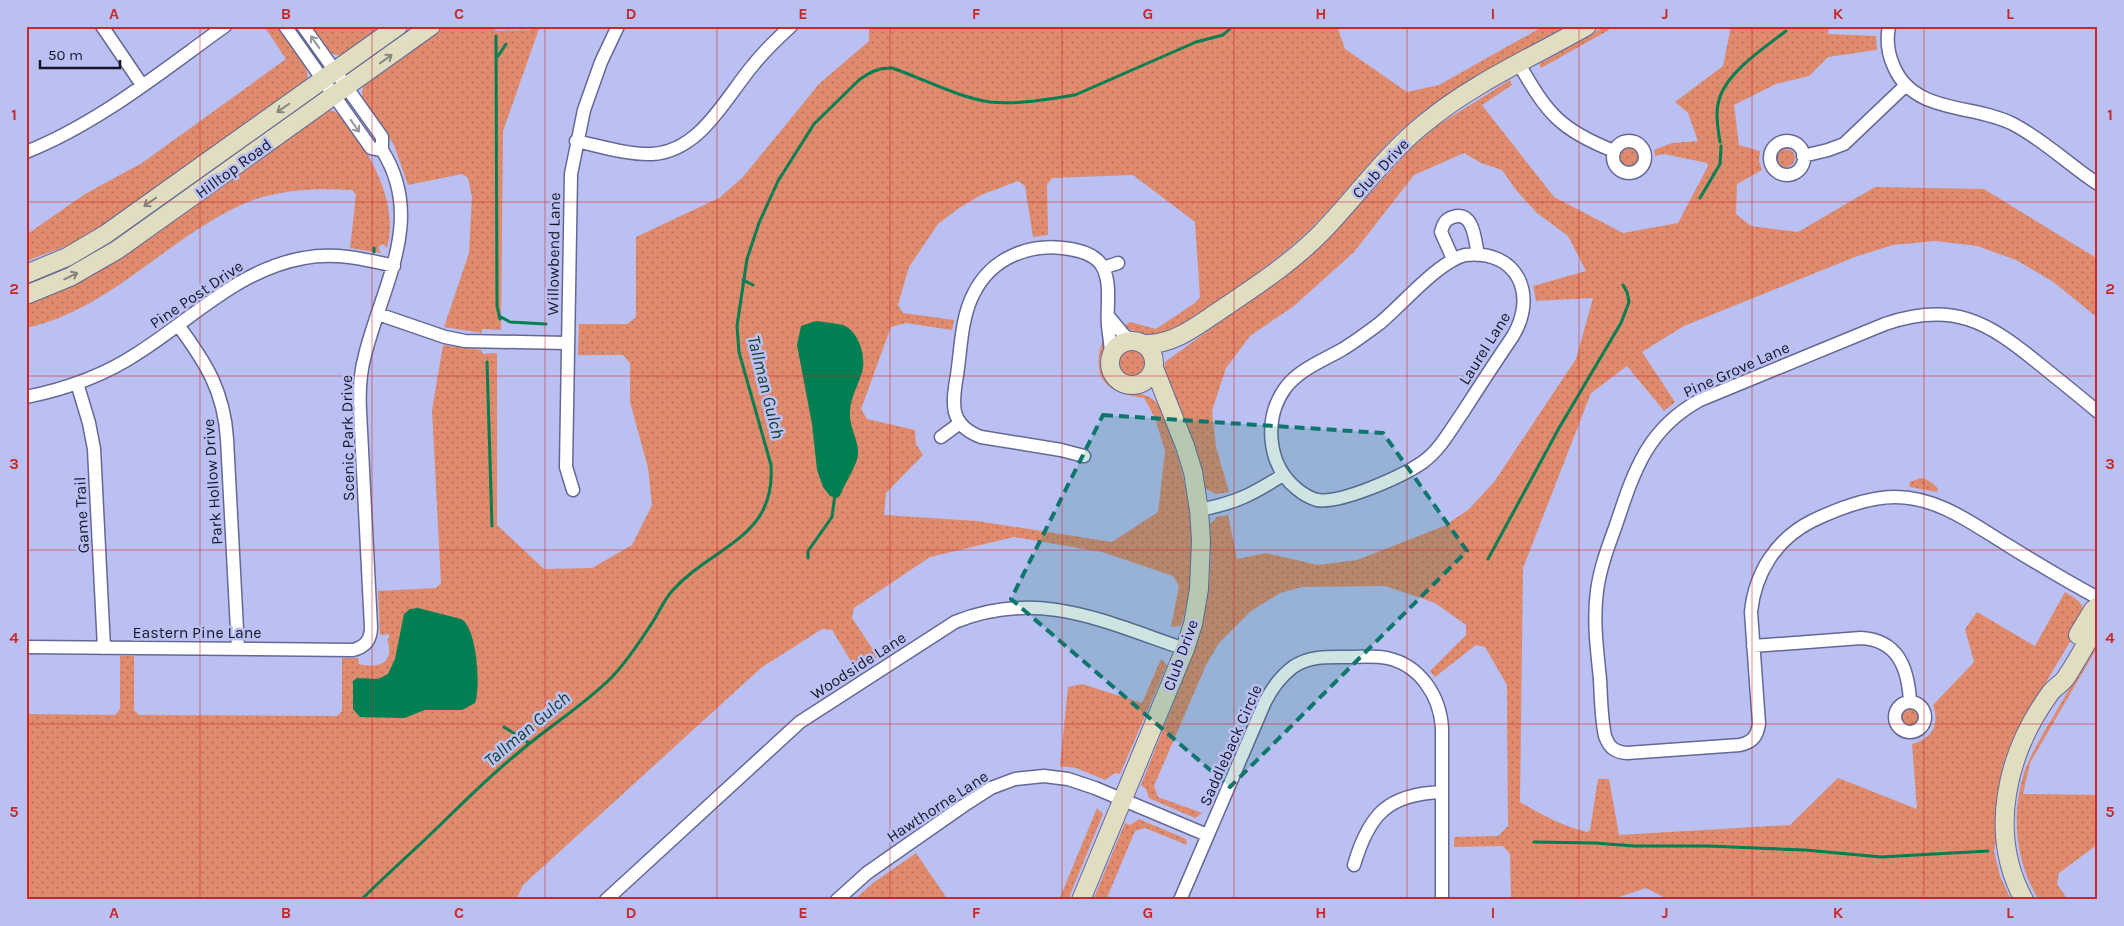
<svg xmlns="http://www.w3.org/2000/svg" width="2124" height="926" viewBox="0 0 2124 926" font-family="Karla,sans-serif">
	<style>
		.industrial { fill: url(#industrial-furrows) }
		.grass { fill: url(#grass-dots) }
		.water { fill: #007f52 }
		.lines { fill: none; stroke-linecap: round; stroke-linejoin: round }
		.stream { stroke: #007f52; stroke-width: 3 }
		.street-casing { stroke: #646895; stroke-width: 15 }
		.secondary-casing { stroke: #646895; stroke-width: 20 }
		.street { stroke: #fff; stroke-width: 12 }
		.secondary { stroke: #e1ddc1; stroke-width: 18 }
		.oneway { stroke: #96979f }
		.oneway2 { stroke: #85847d }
		.marked { fill: #0f766e; fill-opacity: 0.2; stroke: #0f766e; stroke-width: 4; stroke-dasharray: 10 6; stroke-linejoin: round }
		.grid { fill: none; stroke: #cc2728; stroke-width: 1; stroke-opacity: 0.55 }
		.labels { text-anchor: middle; stroke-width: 5; stroke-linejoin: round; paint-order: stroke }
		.street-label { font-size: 16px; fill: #151729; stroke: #bbc0f2 }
		.water-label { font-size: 18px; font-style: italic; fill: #15402b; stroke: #bbc0f2 }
		.neatline { fill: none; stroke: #cc2728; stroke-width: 2 }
		.grid-label { font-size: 16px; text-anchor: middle; font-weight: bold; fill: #cc2728 }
	</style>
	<defs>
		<pattern id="industrial-furrows" width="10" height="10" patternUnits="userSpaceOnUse" patternTransform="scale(1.25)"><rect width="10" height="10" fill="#b2b7f0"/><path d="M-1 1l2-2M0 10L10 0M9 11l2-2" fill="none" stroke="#989dce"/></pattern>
		<pattern id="grass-dots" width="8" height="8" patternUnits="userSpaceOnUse" patternTransform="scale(1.25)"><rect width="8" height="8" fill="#e08b6d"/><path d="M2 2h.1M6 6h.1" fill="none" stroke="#b4715a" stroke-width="1.8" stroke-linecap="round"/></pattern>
	</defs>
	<rect width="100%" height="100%" fill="#bbc0f2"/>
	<path class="industrial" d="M494,26h38l-1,4 -37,1z"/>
	<path class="grass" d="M264,26h14c9,13 36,41 28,56l-176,127 -52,33 -52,19v-26l59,-41 57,-31 144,-104z
		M310,26h76l-41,29c-18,4 -27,-17 -35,-29z
		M443,26h51v5l37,-1 1,-4h8l-37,105 -2,199 -19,-1v4l-38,-6 25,-74 3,-56 -4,-19 -6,-4 -54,11 -14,-40 -32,-48 1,-12 9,-8z
		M867,26h470l8,23 62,43 32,-7 105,-59h22c-53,31 -110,58 -158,98 -38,33 -67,77 -104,111 -42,38 -91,69 -138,101 -9,1 -35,-4 -42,-10l6,-4 26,7 39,-26 5,-6 -5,-75 -62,-47 -81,3 -5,7 1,50 -15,2 -8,-51 -7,-5 -37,14 -22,13 -21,16 -29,43 -11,38 5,8 51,7 -2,10 -46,-7 -15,4 -30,82 6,10 48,11 1,14 7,11 -37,38 -2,22 93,6 135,21 46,-30 7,-61 -10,-33 -11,-20c-25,-4 -49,-10 -45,-42 0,-6 3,-13 5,-18 2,9 -6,19 -3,29 7,34 36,18 54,34 6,6 10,22 14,31 24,61 31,130 12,194l-10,1 8,-41 -6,-10 -71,-24 -88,-15 -84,20 -76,51 -2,10 26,39 -21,14 -25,-41 -10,-1 -61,39 -238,217 -7,15h-490v-186l89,1 5,-6v-53h14v54l5,5 198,1 5,-5v-53h16l1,6c21,5 36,-1 28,-25l2,-1v-4l-9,1 -2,-44 58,-3 5,-5 -9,-173 11,-65 38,5 2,4 14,-1v172l47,44 48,-1 40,-23 20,-40 -4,-37 -18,-66v-39l-7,-8h-45l1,-31h48l9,-7v-80l83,-39 24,-21 76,-93 50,-43v-12z
		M1606,26l3,4 -68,38 -2,-4z
		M1731,26h98l-1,8 48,2 1,14 -49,7 -19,19 -33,8 -42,21 5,40 21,6 -1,10 3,9 -25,14 -1,30 15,12 47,6 77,-45 109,2 114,70v59l-46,-37 -36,-21 -39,-14 -42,-5 -42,4 -38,12 -171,69 -42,26 33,50 -11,9 -37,-45 -36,27 -68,175 -3,234c22,13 42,24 67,30l3,-2 8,-51h11l10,56 171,-10 48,-47 79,31 -5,-65c20,-5 28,-19 21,-39l41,-43 -9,-33 12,-17 58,34 30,-54c13,8 19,10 19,26l-68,115 -13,31 -8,47 1,30 -2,10 6,25 11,24h-342l-23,-12 -36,12h-99l-1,-46 -7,-8 -49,1v-10l44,-1 10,-10 -1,-141 -22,-38 -9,-2 -41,32 -5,-6 36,-36v-10l-31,-22 -50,-17 -83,1 -22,6 -29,18 -32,32 -13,22 -52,121 4,11 44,16 -7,5 -46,-20 -3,-9 -5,-4 56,-141c11,-38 16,-79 13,-120l7,-7 11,-2 9,44 29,-6 52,12 39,-5 87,-34 24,-16 26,-28 82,-123 17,-61 -57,3 -3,-15 53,-15 -18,-35 -31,-23 -21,-23 -14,-20 -21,-7 -17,-10 -50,22 -60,77 -60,54 -44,30 -24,32 -14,43 4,36 13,45 -13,2 -11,-6 -14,-53 -28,-59 2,-14 138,-100 32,-30 74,-82 29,-25 72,-45 2,5 -30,20 72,92 69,36 55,-10 30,-57 -1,-3 -43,-9 -9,2 -1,-6 18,-7 26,-2 -10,-28 -13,-11 48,-36z
		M330,110c12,3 17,13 24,23 22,32 44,75 33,115l-4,-4 -5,3 3,6 -31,-5 6,-53 -4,-5c-37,-2 -74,-1 -109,14 -76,34 -133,106 -217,124v-26l299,-191z
		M1620 157a9 9 0 1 1 18 0a9 9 0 1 1-18 0Z
		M1777 158a9 9 0 1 1 18 0a9 9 0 1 1-18 0Z
		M1117 364a15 15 0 1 1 30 0a15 15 0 1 1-30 0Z
		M1920,478c8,1 13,5 18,11l-1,3 -28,-5 1,-5z
		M2098,639v7l-68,117 -7,31 75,1v49l-39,29 -2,11 11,16h-29c-25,-39 -29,-92 -12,-135 9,-21 22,-41 33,-60 13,-22 25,-44 38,-66z
		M1161,659l6,6 -47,109 -5,-1 -10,7 -29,-12 -16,-2 8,-79 14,-3 60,19z
		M1901 718a9 9 0 1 1 18 0a9 9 0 1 1-18 0Z
		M1097,808l6,6 -35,86h-9z
		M1139,819l47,20 1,6 -42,-17 -10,3 -29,69h-13l32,-77 5,2z
		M916,853l32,47h-94l19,-17z"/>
	<path class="water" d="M816,321c8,1 18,2 27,4 15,6 22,28 20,43 -3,15 -13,29 -13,44 -1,14 7,25 8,38 2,12 -14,34 -18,46l-4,2 -6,-2 -7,-9 -6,-17 -5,-46 -15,-79 4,-19z
		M418,608l43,11c16,8 20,68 14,84l-13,7h-37l-21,8 -44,-1 -7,-8v-28l4,-3 21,1 10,-5 7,-15 9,-45 6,-5z"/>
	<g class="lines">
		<path class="stream" d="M496,36l1,270 3,13
			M498,56l8,-12
			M1720,142c-2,-13 -5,-30 -1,-42 7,-27 46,-53 67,-69
			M1700,198l20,-34 1,-18
			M374,252v-4
			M743,280l10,5
			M501,317l9,5 36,2
			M487,362l5,164
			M808,558v-7l24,-34 3,-23
			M1488,559l71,-131 62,-105 8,-21 -2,-10 -4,-7
			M504,727l25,16
			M1534,842l61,1 39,3h74l97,4 76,7 107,-6
			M361,900c24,-24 49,-46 74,-70 27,-26 53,-53 83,-77 30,-26 65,-47 94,-76 14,-15 27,-34 38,-51 8,-11 13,-25 22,-35 41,-46 104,-52 99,-126l-32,-113 -2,-26 10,-67 12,-36 19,-42 36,-57 45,-44c10,-8 20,-13 33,-12 32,11 65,29 98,34 28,3 58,-3 85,-7l121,-53 27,-7 10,-9"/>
		<defs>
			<path id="street" d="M102,26l40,59
				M285,26l86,122 11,2
				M303,26l79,111v13
				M1889,26c-3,15 -1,28 5,41 20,47 80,37 119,57 31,16 56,41 85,60
				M1519,64c28,49 41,66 95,87
				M576,141c24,5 51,14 76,13 49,-3 73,-56 102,-90 11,-14 24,-26 37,-38
				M1770 158a17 17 0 1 1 34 0a17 17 0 1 1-34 0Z
				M1613 157a16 16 0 1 1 32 0a16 16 0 1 1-32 0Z
				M26,152c73,-29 136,-81 199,-126
				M1803,156l25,-6 16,-6 61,-58
				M1465,255c52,-6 73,39 48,81 -17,25 -34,51 -50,76 -12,17 -23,38 -40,50 -20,14 -82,42 -106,38 -7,-2 -14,-6 -20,-11 -30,-24 -34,-71 -11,-102 14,-18 38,-27 57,-38 13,-8 25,-17 37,-26 23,-19 58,-61 85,-68z
				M1453,259l-12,-27c2,-7 4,-13 12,-15 21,-7 22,24 25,38
				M1103,268l15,-5
				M378,314l67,23 20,4 102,2
				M1109,317l15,18 8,5
				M178,325c28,38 46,66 49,114l11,210
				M77,383l12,40 5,26 10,199
				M26,397c40,-8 79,-22 112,-44 54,-34 101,-84 166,-95 30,-6 61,1 90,8
				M2098,412c-20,-17 -40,-33 -60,-49 -51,-42 -86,-62 -153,-39l-185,76c-53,29 -66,71 -84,125 -8,22 -16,43 -19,66 -4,29 0,59 3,88 1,18 1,38 5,57 4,11 9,16 22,17l113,-8c13,-3 17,-9 19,-21l-8,-112c4,-39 25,-73 61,-91 25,-12 55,-24 83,-24 44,0 79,28 114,49 29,18 59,36 89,52
				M941,437l19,-14
				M1084,456l-23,-6 -80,-13c-32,-12 -29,-33 -24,-62 4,-26 4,-58 17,-82 18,-36 57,-51 96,-44 11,2 23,5 30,14 13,17 6,44 8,63 1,10 3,19 3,30
				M573,490l-7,-23 5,-293 13,-64 17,-48 17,-36
				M1199,510c37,-7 52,-15 84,-35
				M1753,646l108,-8c37,2 47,30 49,63
				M26,647l327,3c12,-3 18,-10 18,-23l-11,-216c-1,-19 0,-38 5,-56 17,-69 61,-136 17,-205
				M1895 717a15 15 0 1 1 30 0a15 15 0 1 1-30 0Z
				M1354,865c15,-51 34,-71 88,-73
				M606,900l194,-178 155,-100c84,-34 150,0 230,27
				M837,900l30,-27 96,-67 28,-18 24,-9 29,-3 24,3 27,9 112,47
				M1180,900l85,-198c7,-14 16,-26 28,-35 16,-11 34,-10 52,-10 14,0 28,-2 42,1 33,7 53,38 55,70v172"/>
			<path id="secondary" d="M26,274l41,-17 39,-23 292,-208
				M26,295l44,-18 47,-27 314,-224
				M1110 363a22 22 0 1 1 44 0a22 22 0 1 1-44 0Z
				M1145,344c28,1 52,-18 74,-33 36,-24 72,-48 102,-78 35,-36 65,-79 104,-110 48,-40 108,-66 162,-97
				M2078,635l15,-25 5,-4
				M1081,900l104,-251 8,-25 6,-35 2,-49 -2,-30 -6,-38 -8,-26 -31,-78
				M2024,900c-37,-68 -17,-148 27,-208 5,-6 12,-9 16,-16 11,-17 21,-35 31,-53"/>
		</defs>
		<use href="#street" class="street-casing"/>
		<use href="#secondary" class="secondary-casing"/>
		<use href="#street" class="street"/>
		<use href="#secondary" class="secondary"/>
	</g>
	<defs><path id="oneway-shaft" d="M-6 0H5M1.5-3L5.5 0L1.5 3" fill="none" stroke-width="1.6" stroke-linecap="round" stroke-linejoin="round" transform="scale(1.25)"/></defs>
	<g class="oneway">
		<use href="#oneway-shaft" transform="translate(315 42) rotate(-125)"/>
		<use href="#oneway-shaft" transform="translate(355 126) rotate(55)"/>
	</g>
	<g class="oneway2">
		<use href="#oneway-shaft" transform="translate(386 59) rotate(-35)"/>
		<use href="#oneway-shaft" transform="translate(283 108) rotate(145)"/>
		<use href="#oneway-shaft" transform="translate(150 202) rotate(145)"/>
		<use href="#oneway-shaft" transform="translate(71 276) rotate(-26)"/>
	</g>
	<path class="marked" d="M1103,415l280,18 84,118 -237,236 -219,-188z"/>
	<path class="grid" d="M200,26v874M372,26v874M545,26v874M717,26v874M890,26v874M1062,26v874M1234,26v874M1407,26v874M1579,26v874M1752,26v874M1924,26v874M26,202h2072M26,376h2072M26,550h2072M26,724h2072"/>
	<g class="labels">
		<g class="street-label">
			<text transform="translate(233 168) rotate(-36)" y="6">Hilltop Road</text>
			<text transform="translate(1380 168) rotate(-47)" y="6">Club Drive</text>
			<text transform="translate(553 254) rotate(-89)" y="6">Willowbend Lane</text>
			<text transform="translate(196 294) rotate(-34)" y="6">Pine Post Drive</text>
			<text transform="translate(1484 348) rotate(-58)" y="6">Laurel Lane</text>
			<text transform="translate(1736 369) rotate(-24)" y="6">Pine Grove Lane</text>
			<text transform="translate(347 438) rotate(-91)" y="6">Scenic Park Drive</text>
			<text transform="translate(212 482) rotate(-94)" y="6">Park Hollow Drive</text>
			<text transform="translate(81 515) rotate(-93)" y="6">Game Trail</text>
			<text x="197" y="638">Eastern Pine Lane</text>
			<text transform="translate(1180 655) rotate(-70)" y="6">Club Drive</text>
			<text transform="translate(858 665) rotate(-33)" y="6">Woodside Lane</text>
			<text transform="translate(1230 745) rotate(-66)" y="6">Saddleback Circle</text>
			<text transform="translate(937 806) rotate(-33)" y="6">Hawthorne Lane</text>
		</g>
		<g class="water-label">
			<text transform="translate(766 387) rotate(76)" y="6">Tallman Gulch</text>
			<text transform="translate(527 729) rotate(-40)" y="6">Tallman Gulch</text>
		</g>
	</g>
	<rect width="2124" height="926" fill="none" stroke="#bbc0f2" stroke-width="55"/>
	<path d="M40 60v8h80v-8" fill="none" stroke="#151729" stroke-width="2.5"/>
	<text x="48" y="60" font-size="15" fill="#151729" stroke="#bbc0f2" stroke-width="4" paint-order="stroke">50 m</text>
	<rect x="28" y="28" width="2068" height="870" class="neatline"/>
	<g class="grid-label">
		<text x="114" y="19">A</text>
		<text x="286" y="19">B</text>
		<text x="459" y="19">C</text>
		<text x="631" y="19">D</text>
		<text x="803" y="19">E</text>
		<text x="976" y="19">F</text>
		<text x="1148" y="19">G</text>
		<text x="1321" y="19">H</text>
		<text x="1493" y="19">I</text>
		<text x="1665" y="19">J</text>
		<text x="1838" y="19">K</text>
		<text x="2010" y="19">L</text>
		<text x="14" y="120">1</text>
		<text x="2110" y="120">1</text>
		<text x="14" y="294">2</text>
		<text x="2110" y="294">2</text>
		<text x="14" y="469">3</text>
		<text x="2110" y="469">3</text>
		<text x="14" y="643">4</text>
		<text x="2110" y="643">4</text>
		<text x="14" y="817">5</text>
		<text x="2110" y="817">5</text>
		<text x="114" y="918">A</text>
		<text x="286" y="918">B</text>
		<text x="459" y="918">C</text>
		<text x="631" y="918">D</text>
		<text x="803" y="918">E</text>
		<text x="976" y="918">F</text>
		<text x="1148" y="918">G</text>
		<text x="1321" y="918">H</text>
		<text x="1493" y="918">I</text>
		<text x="1665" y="918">J</text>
		<text x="1838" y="918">K</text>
		<text x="2010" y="918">L</text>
	</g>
</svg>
